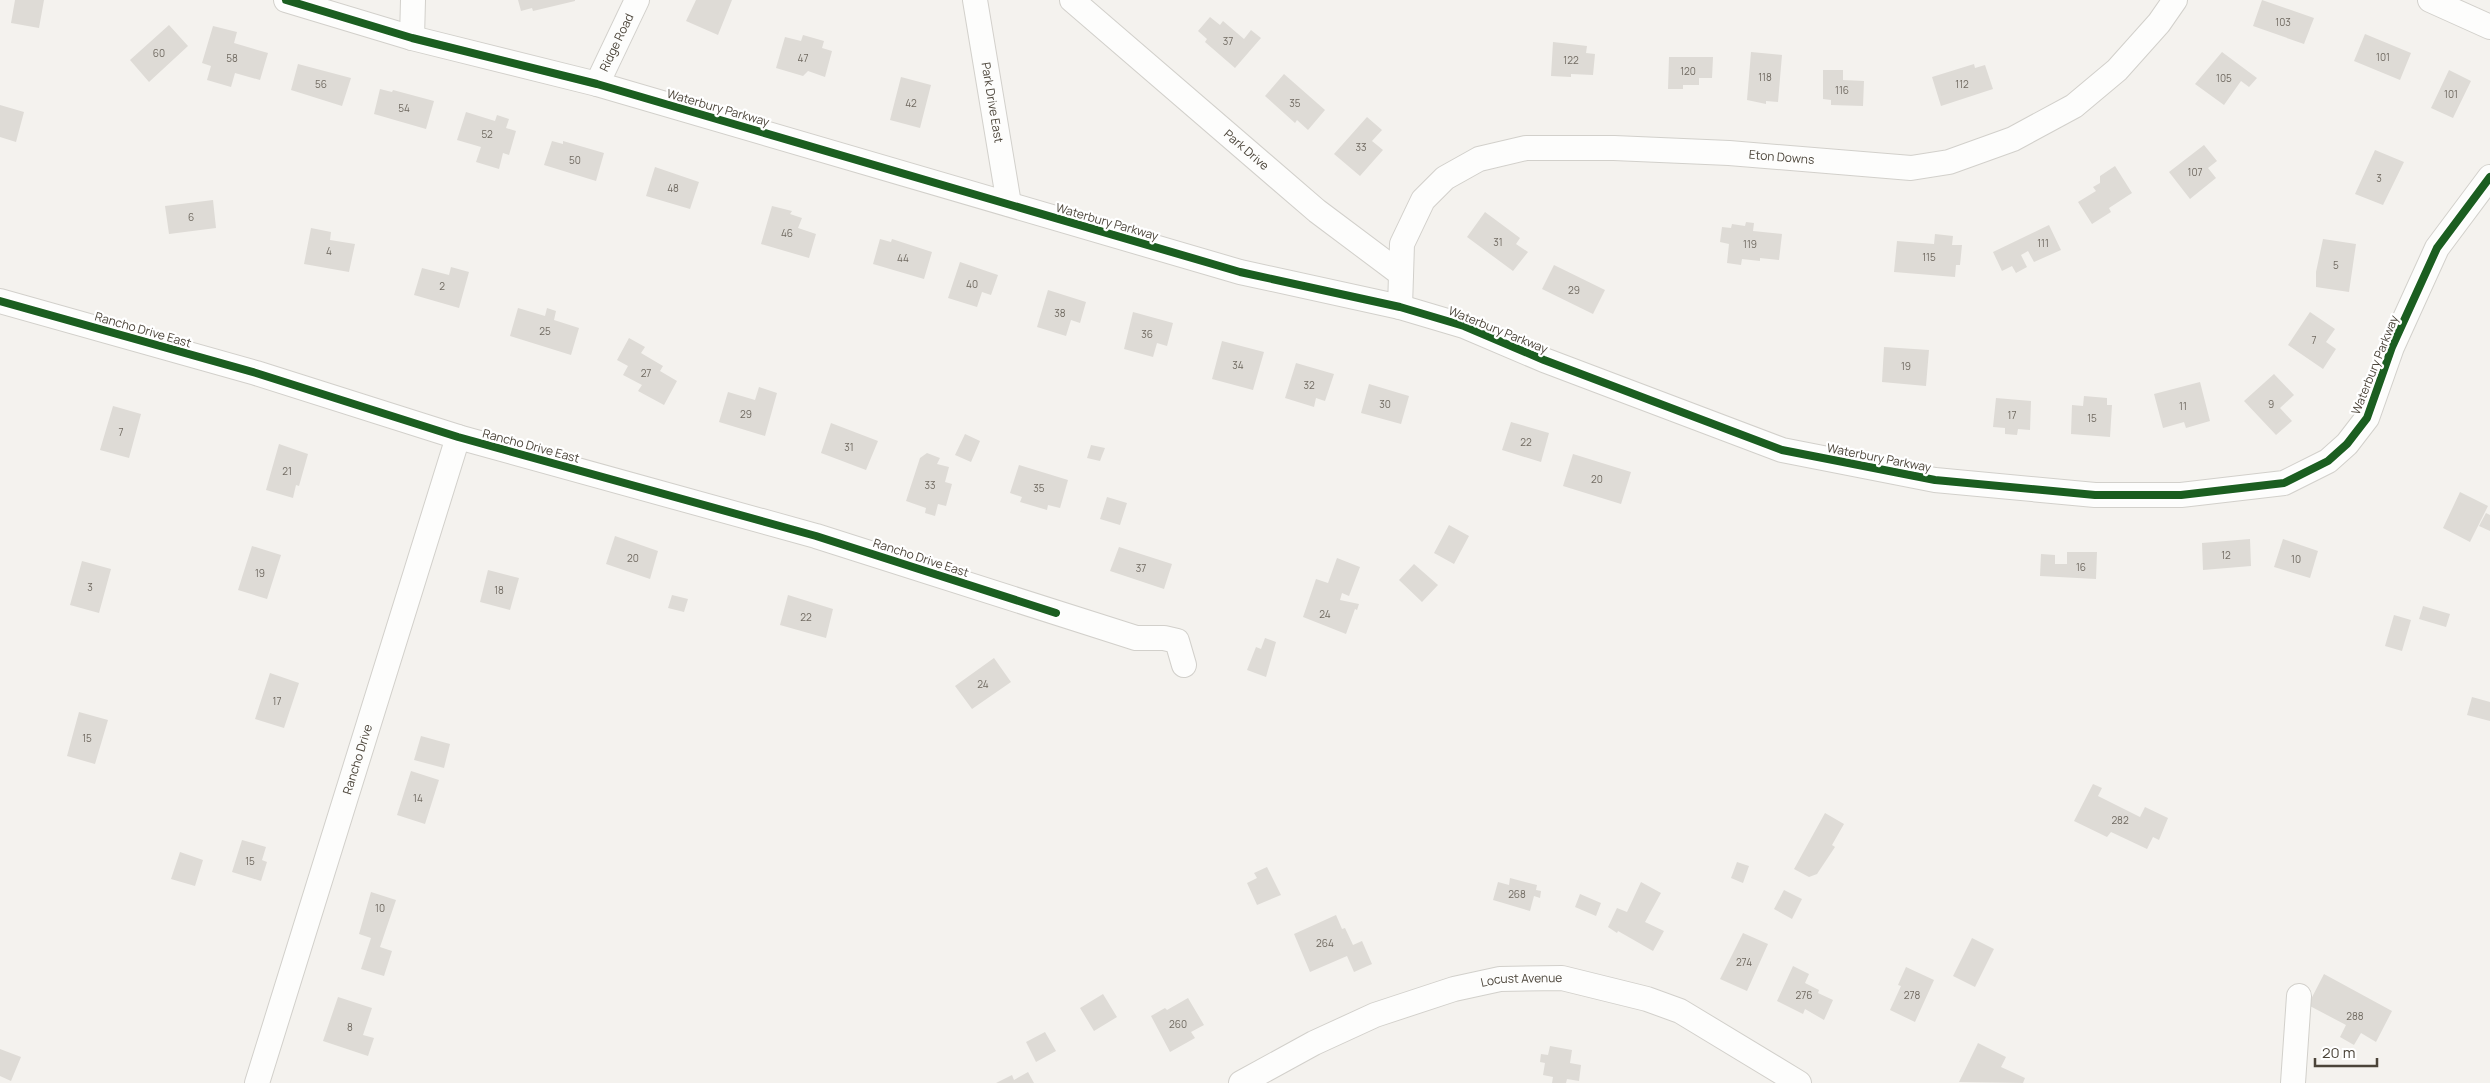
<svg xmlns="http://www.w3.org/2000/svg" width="2490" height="1083" viewBox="0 0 2490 1083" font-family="Manrope,sans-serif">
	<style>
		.building { fill: #dedbd6 }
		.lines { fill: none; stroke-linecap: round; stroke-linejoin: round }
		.minor-casing { stroke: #d2d0cb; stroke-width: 26 }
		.minor { stroke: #fdfdfc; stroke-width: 24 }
		.cycleway-casing { stroke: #fff; stroke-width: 11 }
		.cycleway { stroke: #1b5e20; stroke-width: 8 }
		.labels { text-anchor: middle; stroke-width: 4.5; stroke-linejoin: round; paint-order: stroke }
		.number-label { font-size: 10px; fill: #706a61 }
		.street-label { font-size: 12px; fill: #4b4439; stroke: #fff }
	</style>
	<rect width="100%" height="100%" fill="#f4f2ee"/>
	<path class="building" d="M15,0h29l-5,28 -28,-5z
		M518,0h57v1l-42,10 -1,-3 -11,3z
		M696,0h36l-14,35 -32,-14z
		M2262,0l52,18 -10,26 -51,-18z
		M1210,17l10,8 3,-4 21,18 7,-9 10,8 -26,30 -30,-26 2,-3 -9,-8z
		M169,25l19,21 -39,36 -19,-22z
		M213,26l24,6 -3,11 34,10 -8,27 -25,-7 -4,14 -24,-7 4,-14 -9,-3z
		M2365,34l46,19 -11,27 -46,-19z
		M803,35l21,6 -2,7 10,3 -7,26 -17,-6 -5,5 -27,-8 9,-31 16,4z
		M1553,42l34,4 -1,7 9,1 -2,21 -22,-1v3l-20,-1z
		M1751,52l31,3 -4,47 -12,-1v3l-19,-4z
		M2222,52l35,26 -8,9 -8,-6 -17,24 -29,-21z
		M1669,57h44l-1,21h-13v7h-16v4h-15z
		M298,64l53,14 -9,28 -51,-16z
		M1974,64l1,4 10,-3 8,24 -52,17 -9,-29z
		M1823,70h20v10l21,1 -1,25 -32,-1v-5l-8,-1z
		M2449,70l22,11 -18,37 -22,-10z
		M1284,74l41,36 -17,20 -11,-10 -2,3 -30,-27z
		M901,77l30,8 -11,43 -30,-8z
		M380,89l12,3 1,-2 41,11 -8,28 -52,-15z
		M0,105l24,7 -8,30 -16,-5z
		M466,112l29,9 2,-6 12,4 -3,9 10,3 -7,24 -6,-2 -4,16 -23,-7 5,-15 -24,-7z
		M1367,117l15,13 -10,11 11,9 -23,26 -26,-22z
		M552,141l11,3v-3l41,12 -8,28 -52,-16z
		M2204,145l13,16 -9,7 8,10 -26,21 -21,-27z
		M2375,150l29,12 -21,43 -28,-11z
		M2115,166l17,27 -23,15 2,4 -19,12 -14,-22 18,-11 -3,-4 7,-4v-7z
		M655,167l44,15 -9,27 -44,-13z
		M213,200l3,28 -47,6 -4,-28z
		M772,206l20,5 -2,3 12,4 -4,10 18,6 -7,24 -48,-14z
		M1485,212l35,26 -4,6 12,8 -15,19 -46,-34z
		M1746,222l8,1 -1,8 29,3 -3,26 -19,-2v3l-18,-2 -1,6 -14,-2 2,-19 -9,-2 2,-15 9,1 1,-4 13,2z
		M2049,225l12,25 -27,12 -6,-11 -7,4 6,12 -11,6 -4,-7 -10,5 -9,-19z
		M311,228l20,4 -1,8 25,4 -6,28 -45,-8z
		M1935,234l18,2 -1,9h10l-2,20h-4l-1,12 -61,-5 3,-31 37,3z
		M880,239l11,3 1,-3 40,13 -8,27 -51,-15z
		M2323,239l33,5 -7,48 -33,-5v-15z
		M960,262l38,13 -7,20 -9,-3 -5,15 -29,-9z
		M1554,265l51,25 -12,24 -51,-25z
		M451,267l18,5 -10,36 -45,-13 8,-27 27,7z
		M1048,290l38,12 -6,21 -9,-3 -5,16 -29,-9z
		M518,308l27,8 2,-8 9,3 -2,9 25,8 -8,27 -61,-19z
		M1133,312l40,11 -6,23 -10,-3 -4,14 -29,-8z
		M2310,312l25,17 -9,13 10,7 -13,20 -35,-24z
		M629,338l16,9 -4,6 22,13 -3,5 17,10 -13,24 -26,-14 4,-6 -19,-10 5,-9 -11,-6z
		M1222,341l42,11 -11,38 -41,-11z
		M1884,347l45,3 -3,36 -44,-4z
		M1296,363l38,11 -9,27 -9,-3 -2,9 -29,-9z
		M2274,374l20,21 -14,13 12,13 -16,14 -32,-34z
		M2200,382l10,39 -24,7 -2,-6 -21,6 -9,-34z
		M1369,384l40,12 -8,28 -40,-11z
		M759,387l18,6 -12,43 -46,-14 9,-30 27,8z
		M2084,396l23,2v7h5l-2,32 -39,-3 1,-29 11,1z
		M1996,398l35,3 -1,29 -12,-1 -1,6 -12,-1v-6l-12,-1z
		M113,406l28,8 -12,44 -29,-8z
		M1511,422l38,11 -8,29 -39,-12z
		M831,423l47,18 -12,29 -45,-17z
		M965,434l15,7 -9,21 -16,-7z
		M279,444l29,10 -9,32 -3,-1 -3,13 -27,-8z
		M1091,445l14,3 -5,13 -13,-3z
		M927,453l13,5 -3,6 12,3 -4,15 7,2 -6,22 -8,-2 -3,12 -10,-3 1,-5 -20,-7 14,-43z
		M1573,454l58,18 -10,32 -58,-18z
		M1019,465l49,15 -8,28 -12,-3 -1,5 -27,-8 2,-5 -12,-4z
		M2460,492l28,14 -18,36 -27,-14z
		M1107,497l20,6 -7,22 -20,-6z
		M2486,513l4,2v16l-11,-5z
		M1449,525l20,11 -15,28 -20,-11z
		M615,536l43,15 -8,28 -44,-15z
		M2250,539l1,27 -48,4 -1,-27z
		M2283,539l35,12 -8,27 -36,-11z
		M252,546l29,9 -14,44 -29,-9z
		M1119,547l53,17 -8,25 -54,-18z
		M2067,552h30l-1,27 -56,-3 1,-22 14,1v9h12z
		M1337,558l23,9 -11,29 -7,-3 -2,7 19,4 -2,6 -2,-1 -9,25 -43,-17 13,-38 12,4z
		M82,561l29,8 -12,44 -29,-8z
		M1414,564l24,21 -16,17 -23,-22z
		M488,570l31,8 -9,32 -30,-8z
		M672,595l16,4 -4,13 -16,-4z
		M788,595l45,14 -7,29 -46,-13z
		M2423,606l27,8 -4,13 -27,-8z
		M2394,615l17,5 -9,31 -17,-5z
		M1265,638l11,4 -10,35 -19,-7 9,-23 5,2z
		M994,658l17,24 -39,27 -17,-23z
		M270,673l29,10 -15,45 -29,-9z
		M2472,697l18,5v19l-23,-6z
		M79,712l29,8 -13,44 -28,-8z
		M421,736l29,8 -6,24 -30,-8z
		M411,771l28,9 -14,44 -28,-9z
		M2093,784l9,4 -4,8 42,21 5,-10 23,11 -9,22 -6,-3 -6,12 -36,-17 -4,5 -33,-16z
		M1825,813l19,11 -12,21 3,2 -18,27 -8,3 -15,-8z
		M242,840l24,7 -4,13 5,2 -6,19 -29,-9z
		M180,852l23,8 -8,26 -24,-7z
		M1737,862l12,4 -6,17 -12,-5z
		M1267,867l14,28 -24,10 -10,-22 10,-5 -3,-5z
		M1510,878l27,7 -1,5 5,1 -1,7 -6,-2 -4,15 -37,-11 5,-18 11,3z
		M1641,882l20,11 -16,29 19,9 -11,20 -35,-20 -1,2 -9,-6 9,-19 10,4z
		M1784,890l18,9 -10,20 -18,-10z
		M371,892l25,8 -16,47 12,4 -8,25 -23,-7 10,-31 -12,-4z
		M1580,894l21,9 -5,13 -21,-9z
		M1336,915l6,14 3,-1 8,17 9,-4 10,23 -18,8 -7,-16 -37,16 -16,-38z
		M1743,933l25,11 -21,47 -27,-12z
		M1972,938l22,11 -19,38 -22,-11z
		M1793,966l16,8 -4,9 14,7 -1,3 15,7 -9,20 -19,-11 -2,5 -26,-13z
		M1906,967l28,13 -19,42 -25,-12 11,-24 -3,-1z
		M2324,974l68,37 -16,31 -15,-9 -7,12 -14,-8 6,-12 -38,-20z
		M1103,994l14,23 -23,14 -14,-23z
		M338,997l34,11 -9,27 11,3 -6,18 -45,-15z
		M1188,998l16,27 -13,7 4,6 -25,14 -19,-36 14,-8 2,2z
		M1045,1032l11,19 -20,11 -10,-20z
		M1978,1043l28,14 -5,10 24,11 -2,5 -64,-1z
		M1550,1046l22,4 -2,13 11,2 -2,16 -12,-2 -1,4h-14l1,-6 -10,-2 2,-12 -5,-1 1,-8 7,1z
		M0,1049l21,8 -10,24 -11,-5z
		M1028,1072l6,11h-38l16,-8 2,5z"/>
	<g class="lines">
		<defs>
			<g id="minor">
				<path d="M286,0l126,38 185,46 643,188 160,35 64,19 80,34 238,90 153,30 160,15h86l103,-12 44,-22 19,-17 20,-26 25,-71 45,-99 53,-71"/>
				<path id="s1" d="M975,0l34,204"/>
				<path id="s2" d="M1072,0l245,211 84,63"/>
				<path d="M2430,0l60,27"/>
				<path d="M412,38l1,-38"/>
				<path id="s3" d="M597,84l40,-84"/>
				<path d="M0,301l256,72 202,64 358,99 320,102h28l13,3 7,24"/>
				<path id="s4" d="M1400,307l2,-63 21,-44 22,-22 34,-19 47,-11h88l115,5 182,15 38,-6 64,-23 61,-33 43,-36 42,-47 16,-23"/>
				<path id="s5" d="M257,1083l201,-646"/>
				<path id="s6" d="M1241,1083l73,-40 61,-28 79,-26 46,-10 62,-1 85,21 33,12 119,72"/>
				<path d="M2293,1083l6,-87"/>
			</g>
		</defs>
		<use href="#minor" class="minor-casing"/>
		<use href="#minor" class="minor"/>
		<defs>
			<path id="cycleway" d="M286,0l126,38 185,46 643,188 160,35 64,19 80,34 238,90 153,30 160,15h86l103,-12 44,-22 19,-17 20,-26 25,-71 45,-99 53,-71
				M0,301l256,72 202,64 358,99 240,77"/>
		</defs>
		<use href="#cycleway" class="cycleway-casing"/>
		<use href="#cycleway" class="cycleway"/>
	</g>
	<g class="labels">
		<g class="number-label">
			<text x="2283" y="26">103</text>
			<text x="1228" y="45">37</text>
			<text x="159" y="57">60</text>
			<text x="2383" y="61">101</text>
			<text x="232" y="62">58</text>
			<text x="803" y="62">47</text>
			<text x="1571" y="64">122</text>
			<text x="1688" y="75">120</text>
			<text x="1765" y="81">118</text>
			<text x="2224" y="82">105</text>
			<text x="321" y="88">56</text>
			<text x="1962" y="88">112</text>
			<text x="1842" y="94">116</text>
			<text x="2451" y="98">101</text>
			<text x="911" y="107">42</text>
			<text x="1295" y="107">35</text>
			<text x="404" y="112">54</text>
			<text x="487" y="138">52</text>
			<text x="1361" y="151">33</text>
			<text x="575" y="164">50</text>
			<text x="2195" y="176">107</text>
			<text x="2379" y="182">3</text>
			<text x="673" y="192">48</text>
			<text x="191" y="221">6</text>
			<text x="787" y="237">46</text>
			<text x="1498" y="246">31</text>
			<text x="2043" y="247">111</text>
			<text x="1750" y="248">119</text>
			<text x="329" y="255">4</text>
			<text x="1929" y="261">115</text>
			<text x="903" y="262">44</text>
			<text x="2336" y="269">5</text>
			<text x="972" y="288">40</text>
			<text x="442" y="290">2</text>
			<text x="1574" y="294">29</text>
			<text x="1060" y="317">38</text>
			<text x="545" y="335">25</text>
			<text x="1147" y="338">36</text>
			<text x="2314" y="344">7</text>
			<text x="1238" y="369">34</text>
			<text x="1906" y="370">19</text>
			<text x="646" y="377">27</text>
			<text x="1309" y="389">32</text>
			<text x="1385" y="408">30</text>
			<text x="2271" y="408">9</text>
			<text x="2183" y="410">11</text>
			<text x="746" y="418">29</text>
			<text x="2012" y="419">17</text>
			<text x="2092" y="422">15</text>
			<text x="121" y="436">7</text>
			<text x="1526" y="446">22</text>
			<text x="849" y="451">31</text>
			<text x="287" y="475">21</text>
			<text x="1597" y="483">20</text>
			<text x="930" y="489">33</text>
			<text x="1039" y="492">35</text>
			<text x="2226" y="559">12</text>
			<text x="633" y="562">20</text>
			<text x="2296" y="563">10</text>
			<text x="2081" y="571">16</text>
			<text x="1141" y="572">37</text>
			<text x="260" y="577">19</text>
			<text x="90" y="591">3</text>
			<text x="499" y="594">18</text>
			<text x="1325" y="618">24</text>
			<text x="806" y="621">22</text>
			<text x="983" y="688">24</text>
			<text x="277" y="705">17</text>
			<text x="87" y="742">15</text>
			<text x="418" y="802">14</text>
			<text x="2120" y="824">282</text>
			<text x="250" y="865">15</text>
			<text x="1517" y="898">268</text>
			<text x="380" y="912">10</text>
			<text x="1325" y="947">264</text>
			<text x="1744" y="966">274</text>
			<text x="1804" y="999">276</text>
			<text x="1912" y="999">278</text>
			<text x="2355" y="1020">288</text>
			<text x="1178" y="1028">260</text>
			<text x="350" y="1031">8</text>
		</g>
		<g class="street-label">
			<text dy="4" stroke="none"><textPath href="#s3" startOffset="46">Ridge Road</textPath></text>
			<text dy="4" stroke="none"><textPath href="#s1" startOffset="104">Park Drive East</textPath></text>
			<text transform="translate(718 108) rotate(16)" y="4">Waterbury Parkway</text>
			<text dy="4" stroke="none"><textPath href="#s2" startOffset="230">Park Drive</textPath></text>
			<text dy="4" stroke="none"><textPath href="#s4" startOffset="486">Eton Downs</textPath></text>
			<text transform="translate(1107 222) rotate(16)" y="4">Waterbury Parkway</text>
			<text transform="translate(143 330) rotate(16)" y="4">Rancho Drive East</text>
			<text transform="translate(1498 330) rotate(22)" y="4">Waterbury Parkway</text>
			<text transform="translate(2375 365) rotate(-68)" y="4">Waterbury Parkway</text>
			<text transform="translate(531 446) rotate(15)" y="4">Rancho Drive East</text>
			<text transform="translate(1879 458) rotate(11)" y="4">Waterbury Parkway</text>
			<text transform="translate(921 558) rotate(18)" y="4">Rancho Drive East</text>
			<text dy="4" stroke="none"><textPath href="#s5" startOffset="339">Rancho Drive</textPath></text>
			<text dy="4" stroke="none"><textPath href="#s6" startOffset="302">Locust Avenue</textPath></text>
		</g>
	</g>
	<path d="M2315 1058v8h62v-8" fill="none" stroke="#4b4439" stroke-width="2.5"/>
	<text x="2322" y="1058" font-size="15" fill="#4b4439" stroke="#ffffff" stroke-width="4" paint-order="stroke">20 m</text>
</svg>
